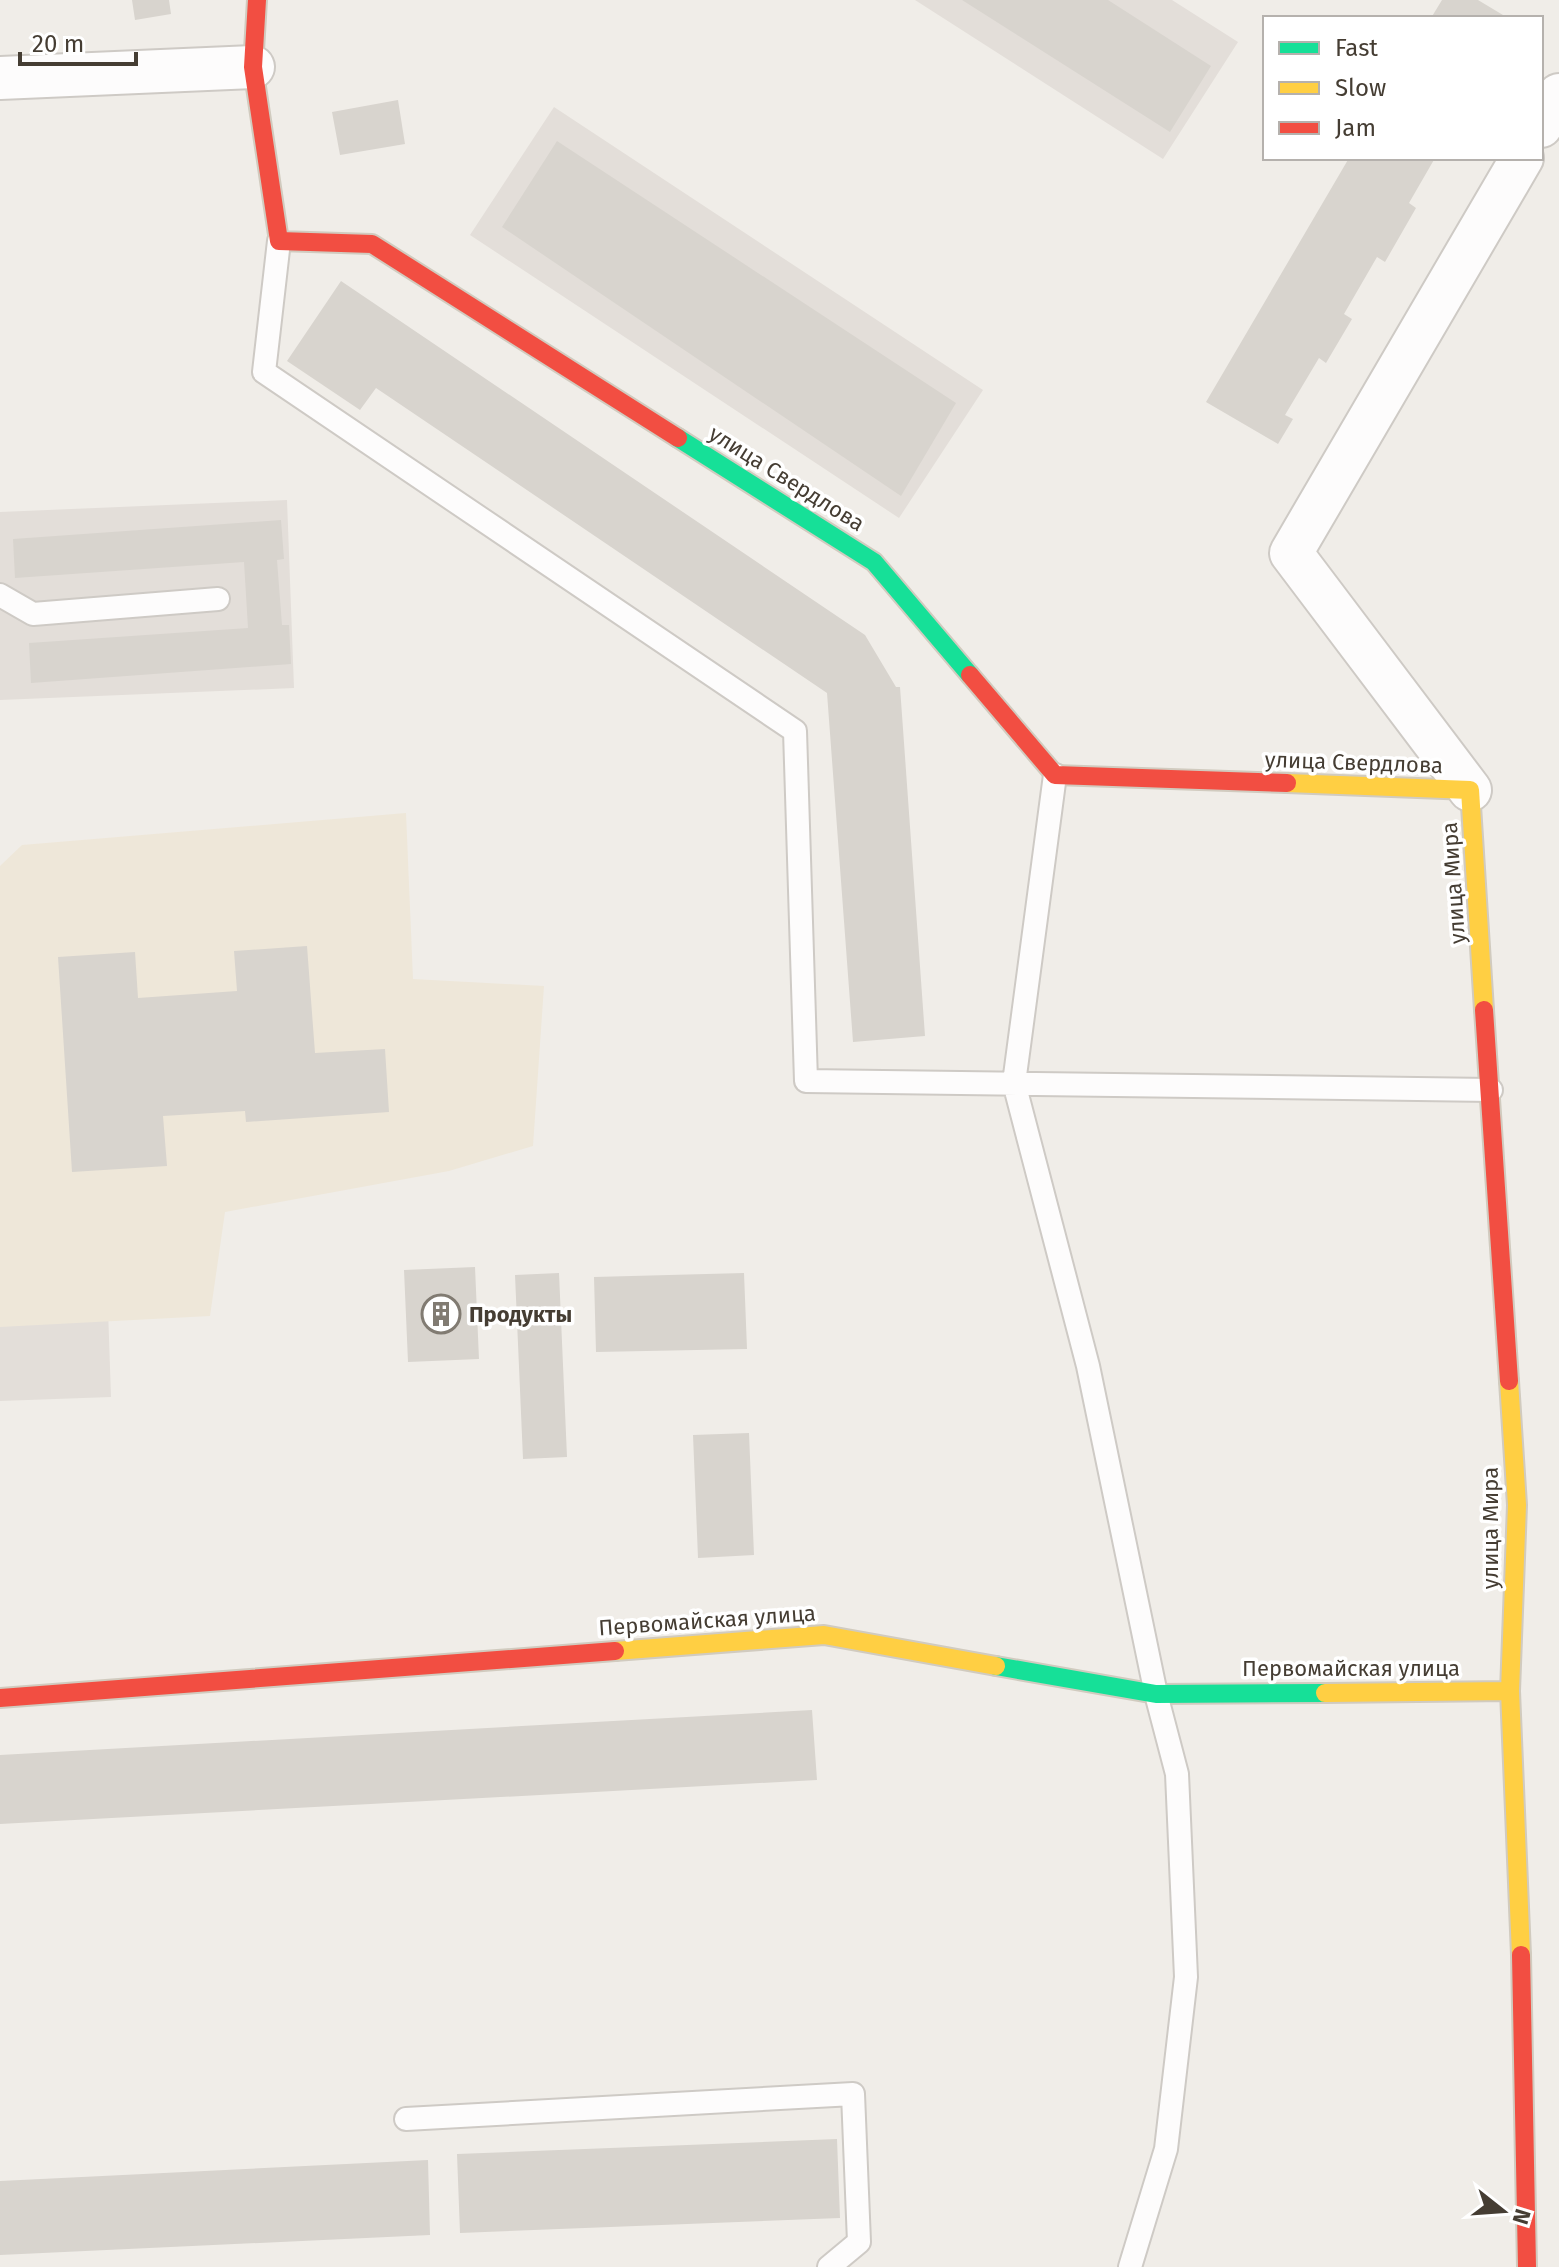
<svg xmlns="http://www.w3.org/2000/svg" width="1559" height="2267" viewBox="0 0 1559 2267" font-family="'Fira Sans',sans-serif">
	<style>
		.industrial { fill: #e3ded9 }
		.education { fill: #eee7d9 }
		.building { fill: #d8d4ce }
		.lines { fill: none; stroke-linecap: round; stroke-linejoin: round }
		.lane-casing { stroke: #cecac5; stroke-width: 26 }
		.street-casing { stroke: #cecac5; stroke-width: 46 }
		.fast-casing { stroke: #d1cbbf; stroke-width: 22 }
		.slow-casing { stroke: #d1cbbf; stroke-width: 22 }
		.jam-casing { stroke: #d1cbbf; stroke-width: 22 }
		.lane { stroke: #fdfcfc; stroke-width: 22 }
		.street { stroke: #fdfcfc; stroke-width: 42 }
		.fast { stroke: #16e098; stroke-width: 18 }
		.slow { stroke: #ffcf43; stroke-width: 18 }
		.jam { stroke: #f24e42; stroke-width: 18 }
		.labels { text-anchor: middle; stroke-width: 7; stroke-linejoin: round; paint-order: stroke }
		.street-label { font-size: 22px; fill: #453d33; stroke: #fff }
		.poi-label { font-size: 22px; font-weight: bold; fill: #453d33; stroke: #fff; text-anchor: start }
	</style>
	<rect width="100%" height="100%" fill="#f0ede8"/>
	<path class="industrial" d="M915,0h257l66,42 -75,117z
		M554,107l429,283 -84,128 -429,-283z
		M287,500l7,188 -294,12v-188z
		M106,1249l5,148 -111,4v-148z"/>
	<path class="education" d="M406,813l7,166 131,7 -11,160 -84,25 -224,41 -15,104 -210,11v-461l22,-21z"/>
	<path class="building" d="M132,0h37l2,14 -36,6z
		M962,0h146l103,66 -41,66z
		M1442,0h36l30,18h-77z
		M398,100l7,44 -65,11 -8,-43z
		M557,141l399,262 -55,93 -399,-269z
		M1349,158h86l-26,45 7,5 -31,54 -8,-5 -33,57 8,5 -26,44 -7,-5 -34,57 8,4 -15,25 -72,-42z
		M341,281l524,354 31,52h4l25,349 -72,6 -26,-349 -451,-305 -16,22 -73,-49z
		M281,520l3,39 -7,1 5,65h7l2,39 -260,19 -2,-40 219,-15 -4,-66 -229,16 -2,-39z
		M307,946l8,107 70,-4 4,63 -143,10 -1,-11 -82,5 4,50 -95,6 -14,-215 77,-5 3,46 99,-7 -3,-40z
		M475,1267l4,92 -71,3 -4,-92z
		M559,1273l8,184 -44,2 -8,-184z
		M744,1273l3,76 -151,3 -2,-75z
		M749,1433l5,122 -56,3 -5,-123z
		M812,1710l5,70 -817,44v-69z
		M837,2139l3,79 -380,15 -3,-79z
		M428,2160l2,75 -430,20v-74z"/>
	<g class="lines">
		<defs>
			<path id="lane" d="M279,241l-15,131 531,359 11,350 685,9
				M0,595l33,19 185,-15
				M1055,775l-41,308 74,283 68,328 21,80 9,203 -20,172 -36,118
				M406,2119l447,-25 6,148 -30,25"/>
			<path id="street" d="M0,78l253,-11
				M1541,126l18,-31
				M1470,790l-179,-237 231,-395"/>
			<path id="fast" d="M678,438l196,124 96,113
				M996,1666l160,28 169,-1"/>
			<path id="slow" d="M1287,783l183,7 14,220
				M1509,1381l8,124 -7,186 11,264
				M615,1651l209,-16 172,31
				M1325,1693l185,-2"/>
			<path id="jam" d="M257,0l-4,67 26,174 93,3 306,194
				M970,675l85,100 232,8
				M1484,1010l25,371
				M0,1698l615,-47
				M1521,1955l6,312"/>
		</defs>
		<use href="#lane" class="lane-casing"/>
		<use href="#street" class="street-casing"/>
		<use href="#fast" class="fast-casing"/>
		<use href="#slow" class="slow-casing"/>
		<use href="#jam" class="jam-casing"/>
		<use href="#lane" class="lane"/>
		<use href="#street" class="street"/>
		<use href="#fast" class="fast"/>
		<use href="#slow" class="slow"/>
		<use href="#jam" class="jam"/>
	</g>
	<defs>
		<symbol id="building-ring" viewBox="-11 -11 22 22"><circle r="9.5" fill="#fff" stroke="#817b72" stroke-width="1.5"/><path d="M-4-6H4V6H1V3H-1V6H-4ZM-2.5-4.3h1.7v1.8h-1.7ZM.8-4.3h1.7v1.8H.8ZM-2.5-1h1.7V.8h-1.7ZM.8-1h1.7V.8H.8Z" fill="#817b72"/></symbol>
	</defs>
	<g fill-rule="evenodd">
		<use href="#building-ring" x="419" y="1292" width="44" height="44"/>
	</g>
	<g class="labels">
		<g class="street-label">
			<text transform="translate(787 478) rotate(32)" y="8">улица Свердлова</text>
			<text transform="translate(1354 762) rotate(2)" y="8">улица Свердлова</text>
			<text transform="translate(1453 883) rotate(-94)" y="8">улица Мира</text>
			<text transform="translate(1490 1528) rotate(-90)" y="8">улица Мира</text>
			<text transform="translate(707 1620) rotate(-4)" y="8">Первомайская улица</text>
			<text x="1351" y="1676">Первомайская улица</text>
		</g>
		<g class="poi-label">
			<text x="469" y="1322">Продукты</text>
		</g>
	</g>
	<rect x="1263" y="16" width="280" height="144" fill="#ffffff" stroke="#b5b1ad" stroke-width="2"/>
	<rect x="1279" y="42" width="40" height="12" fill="#16e098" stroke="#b5b1ad" stroke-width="2"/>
	<text x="1335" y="56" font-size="24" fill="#453d33">Fast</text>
	<rect x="1279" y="82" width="40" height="12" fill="#ffcf43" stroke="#b5b1ad" stroke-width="2"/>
	<text x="1335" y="96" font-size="24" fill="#453d33">Slow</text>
	<rect x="1279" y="122" width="40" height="12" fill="#f24e42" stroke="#b5b1ad" stroke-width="2"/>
	<text x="1335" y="136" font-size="24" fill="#453d33">Jam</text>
	<g transform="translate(1503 2211) rotate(107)" stroke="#ffffff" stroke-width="6" paint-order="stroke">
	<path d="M0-6L14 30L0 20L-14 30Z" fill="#453d33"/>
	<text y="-12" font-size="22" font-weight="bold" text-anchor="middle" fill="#453d33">N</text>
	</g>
	<path d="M20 52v12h116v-12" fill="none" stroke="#453d33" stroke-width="4"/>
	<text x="32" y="52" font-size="24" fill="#453d33" stroke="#ffffff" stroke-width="6" paint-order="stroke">20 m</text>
</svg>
